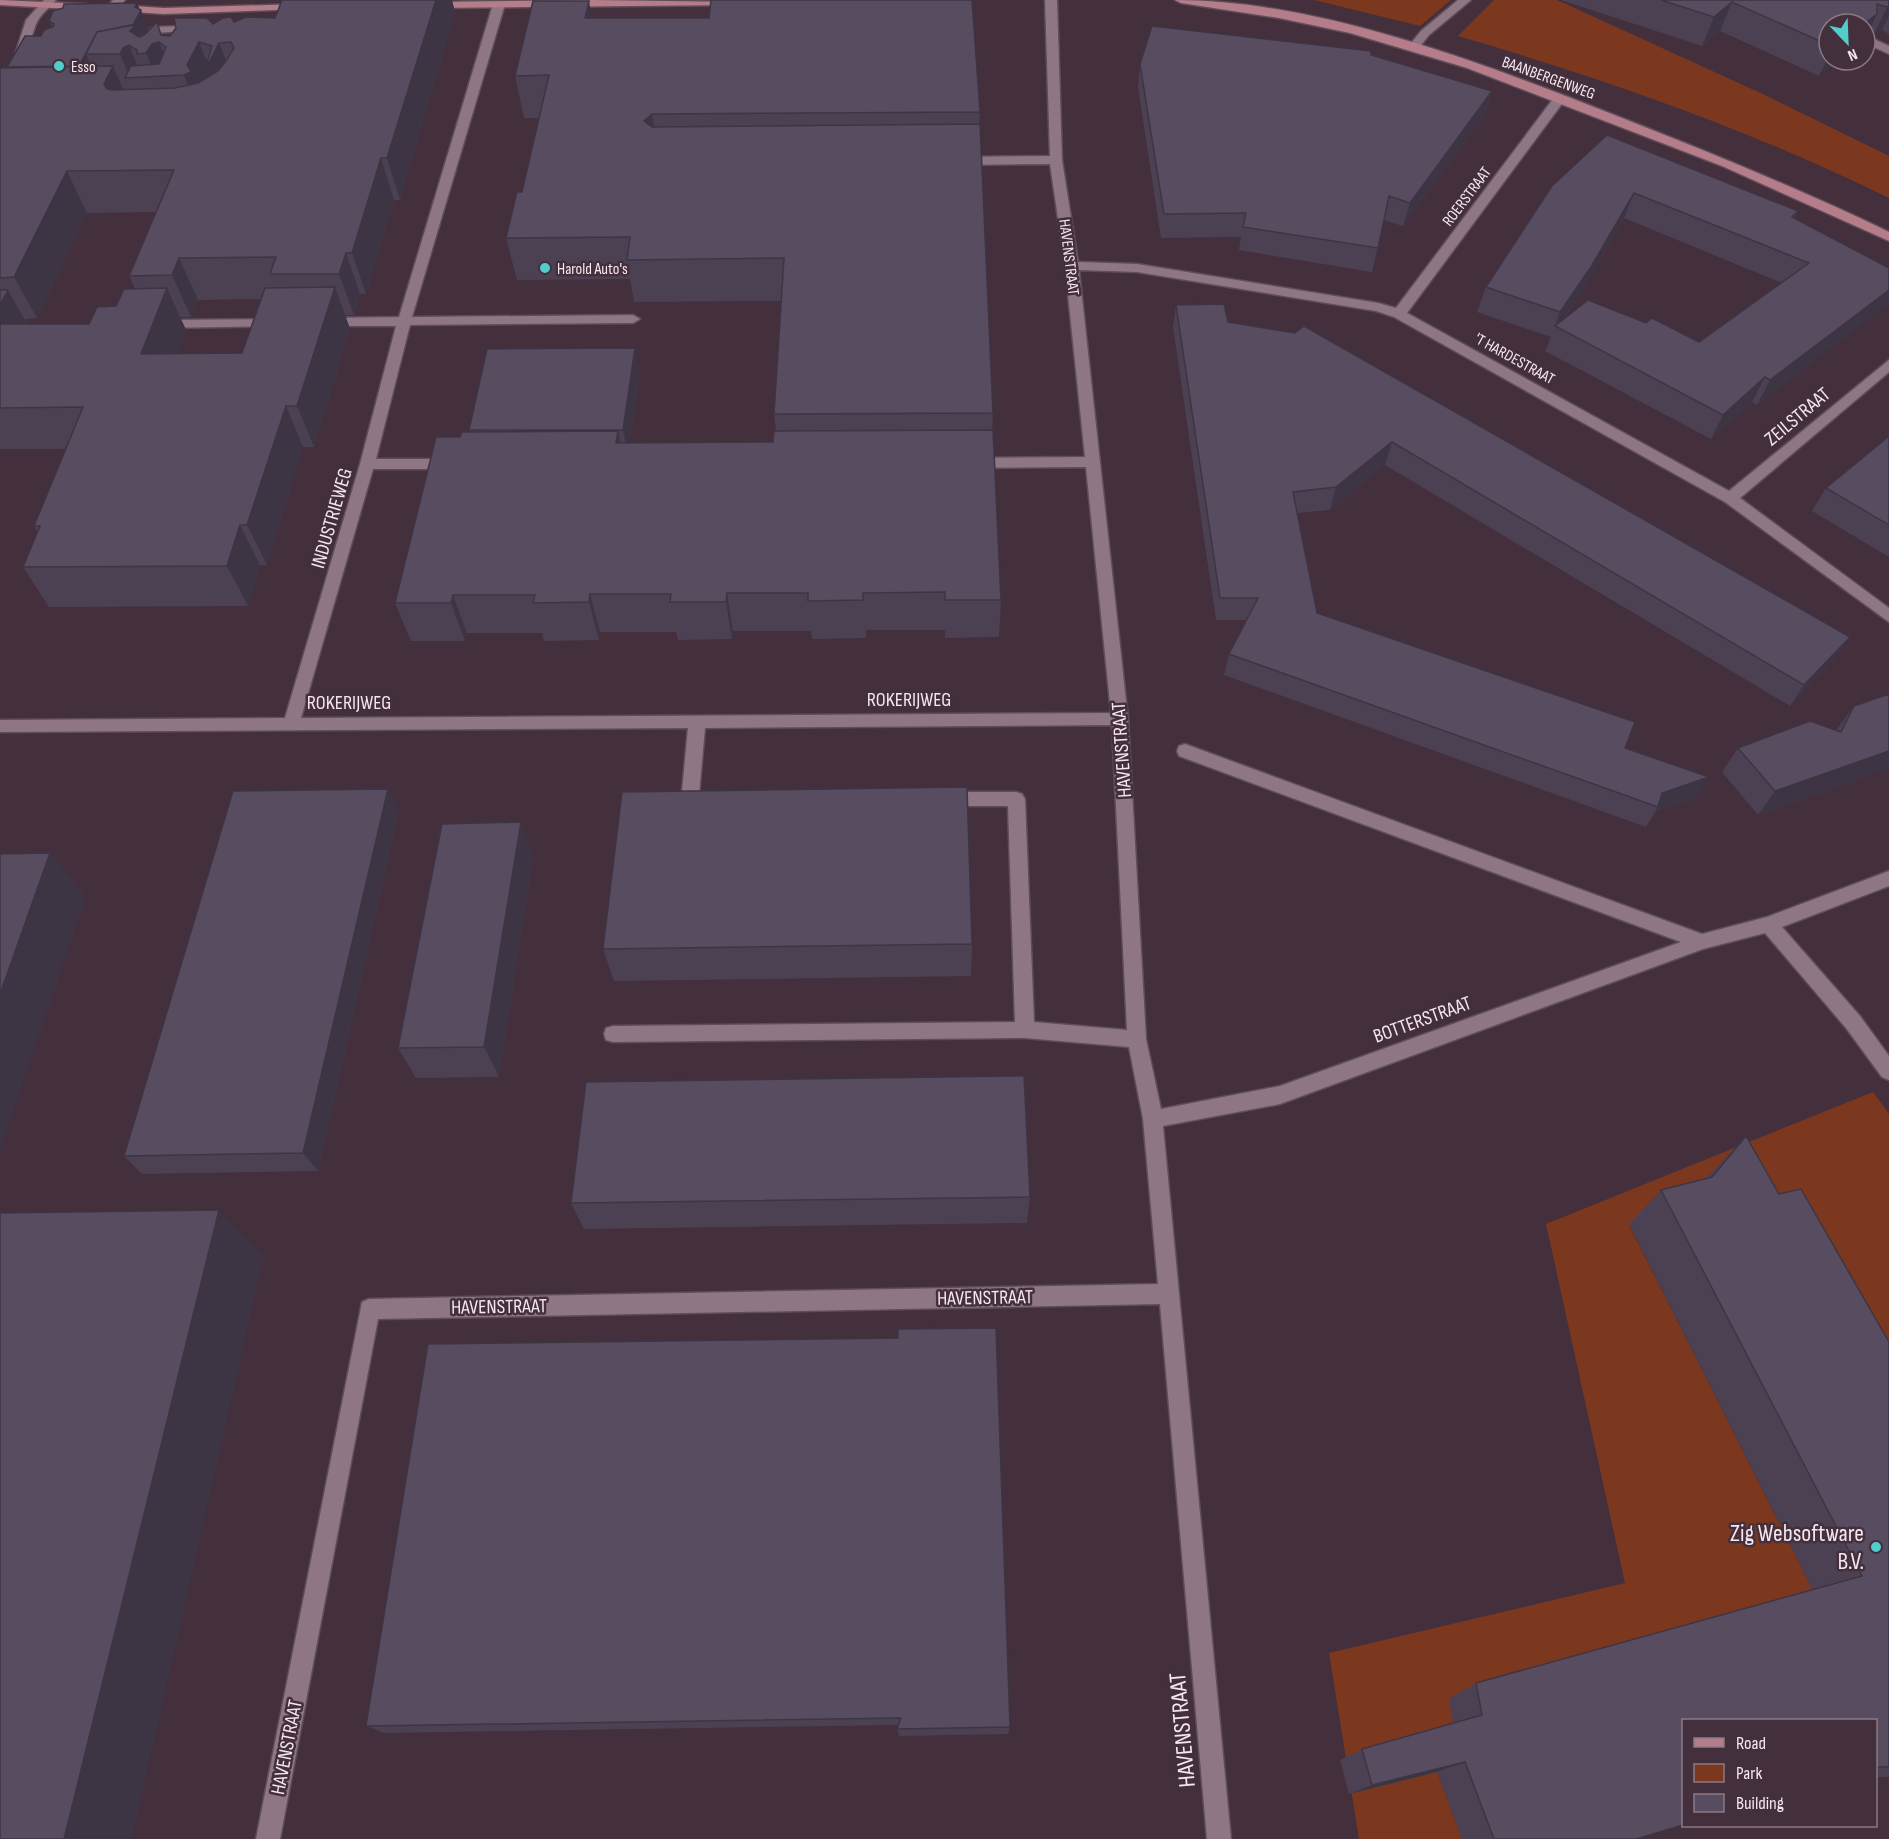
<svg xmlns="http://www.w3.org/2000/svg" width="1889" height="1839" viewBox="0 0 1889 1839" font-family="'Sofia Sans Condensed',sans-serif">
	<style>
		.green { fill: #7c381f }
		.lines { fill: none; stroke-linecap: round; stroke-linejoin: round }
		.minor-casing { stroke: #5f4d58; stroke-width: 3 }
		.major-casing { stroke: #5f4d58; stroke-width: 3 }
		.minor { fill: #8e7685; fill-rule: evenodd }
		.major { fill: #b47d89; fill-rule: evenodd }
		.wall { fill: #4c4153; fill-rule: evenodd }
		.shaded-wall { fill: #3e3544 }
		.building { fill: #584c61; stroke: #3e3544; stroke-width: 1.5 }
		.poi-dot { fill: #53cdcb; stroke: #442f3c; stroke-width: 2 }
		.labels { text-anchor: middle; stroke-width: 5; stroke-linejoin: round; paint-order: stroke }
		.far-poi-label { font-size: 16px; fill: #f5e7ef; stroke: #442f3c; text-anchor: start }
		.far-street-label { font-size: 16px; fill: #f5e7ef; stroke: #442f3c }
		.street-label { font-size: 20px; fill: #f5e7ef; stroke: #442f3c }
		.near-poi-label { font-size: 24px; fill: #f5e7ef; stroke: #442f3c; text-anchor: end }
		.near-street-label { font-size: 24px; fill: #f5e7ef; stroke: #442f3c }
	</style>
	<rect width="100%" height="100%" fill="#442f3c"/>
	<path class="green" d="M1314,0h137l-31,26z
		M1494,0h63l210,96 122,60v42c-138,-68 -284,-119 -431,-162z
		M1873,1092l16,22v338l-260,-227 187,371 -363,132 -16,44 25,67h-103l-30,-186 296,-70 -79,-359z"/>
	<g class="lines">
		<defs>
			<path id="minor" d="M44,0h12c-6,7 -15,14 -19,22 -8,17 -18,71 -37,78v-15l13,-24 13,-41z
				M113,0h12l-9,10h-8l-2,-2z
				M1045,0h12l5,160 16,102 59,2 241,39 18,5 160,-213 4,-1 6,4 -2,3 -157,212 322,178 160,-131v12l-149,126 149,110v14l-164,-120 -331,-185 -18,-6 -239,-39 -58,-2 49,449 18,320 15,70 119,-23 401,-144 -502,-186 -2,-5 2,-5 6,-2 517,190 65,-17 122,-46v15l-107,41 78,89 29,40v24l-7,-3 -36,-49 -81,-95 -62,16 -423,155 -117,22 68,713h-24l-47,-535 -782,15 -98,520h-24l106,-537 7,-3 789,-15 -15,-165 -14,-72 -104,-9 -412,4 -7,-2 -2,-6 2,-6 7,-2 402,-4 -7,-216h-65l-6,-2 -3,-5 3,-5 6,-2h73l6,2 3,5 9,223 93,8 -15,-305 -407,3 -6,67 9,2 3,5 -3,5h-24l-3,-5 7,-74 -688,4v-12l285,-2 75,-254 36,-138h-73l-7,-4 7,-4 76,-1 94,-313 6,-3 6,3 -93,313 221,-2 7,4 -7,4 -223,2 -34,134h79l7,5 -7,5h-82l-72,249 810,-5 -25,-246 -115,1 -7,-5 7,-5 114,-1 -20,-191 -15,-102 -91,1 -6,-4 6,-4 91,-1z
				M1458,0h13l-42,35 -12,15h-8l-2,-2 14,-17z
				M185,26l6,3 -2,2 -36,2 -6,-3 6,-3z
				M1865,35l24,11v8l-24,-11z
				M277,319l7,4 -2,3 -121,2 -7,-4 7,-4z"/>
			<path id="major" d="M0,0l87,4 6,3 -6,3 -87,-5z
				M593,0l148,2 -6,3 -306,3 -6,-3 6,-3z
				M1175,0c143,0 310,64 442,116 92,36 183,73 272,116v9l-167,-75 -255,-98 -117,-35 -71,-15 -98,-15z
				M303,4l6,3 -2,2 -143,5 -46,-3 -6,-3 6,-3 46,3z"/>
		</defs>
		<use href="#minor" class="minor-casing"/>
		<use href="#major" class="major-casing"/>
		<use href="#minor" class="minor"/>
		<use href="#major" class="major"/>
	</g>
	<path class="wall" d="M282,0h176v1h-6l3,11 -55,188h-6l-28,94h-6l-6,21h-9l5,14 -36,118h-11l-36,118h-7l-12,41 -199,1 -26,-40 15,-35 -4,-6 32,-77h-66v-381l7,-1 45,-40 -3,-6 88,-18 12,27 14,6h7l43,-12 62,-6zM156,212l-27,64 6,13 -19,17 -27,18h-62l-2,-5 12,-1 50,-105zM261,299l-19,54 -65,1 9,-24 -6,-13h11l7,-17z
		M1561,0h328v34l-7,-4 -9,6 -44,-12v36l-10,16 -99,-45 -18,15z
		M592,18l388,94 -1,12 14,289 -1,17 9,170 -2,37 -54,1v-8h-79v8l-54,1 -1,-8h-78l-1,8 -54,1 -2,-8h-76l-1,8 -55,1 -2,-8h-75l-2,8h-54l-16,-38 65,-166 10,-5 -1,-2 171,-56 -10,69 143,-1 3,-11 -2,-17 7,-113 -147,1 -4,-23 -113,1 -11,-42 16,-46 17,-74h-15l-9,-42z
		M1140,64l352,27 -7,24 -82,111 -19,-6 -12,52 -133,-22 2,-13 -80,1 -23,-151z
		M1607,135l191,76 -4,8 95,49 -132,137 -5,-3 -41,37 -166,-88 6,-14 -74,-25 9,-25zM1624,218l158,65 -83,59 -53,-19 -83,-3 19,-28z
		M1176,305l52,17 622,315 -15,21 -45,48 -405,-241 -55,45 -33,3 20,100 308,135 71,50 -41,14 -9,15 -422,-152 5,-21 18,-34h-31l-43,-293z
		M1889,436v121l-77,-46 14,-23z
		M1854,706l19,68 -115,41 -36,-43 16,-24 98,-18z
		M399,811l-81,360 -176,3 -18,-18z
		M533,857l-34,220 -83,1 -18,-30z
		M972,944l-1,32 -357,5 -11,-32z
		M1746,1136l33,58 110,148v435h-14v-57l-239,119h-174l-25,-67 -88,22 -9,-34 22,-11 91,-26 -4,-25 27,-15 337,-93 -184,-366 32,-34 44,-11z
		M1030,1197l-3,26 -443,6 -13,-26z
		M898,1338l112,389 -2,7 -109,2 -2,-7 1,-4 -514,8 -18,-7z"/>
	<path class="shaded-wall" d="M436,0h16l3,12 -55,188 -13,-42z
		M589,1l7,42 -11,-25z
		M1732,2l-12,29 -18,15 12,-29z
		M137,3l3,8 1,-1 10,24 1,10 7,-2 14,34 -17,1 -10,-24 -17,-8 13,32 -12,1 -10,-24h-34l11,24 -21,-7 16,-30 43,-34z
		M1889,6v10l-7,14 -9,6 14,-29z
		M1877,14l-12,26v-16h-1z
		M199,42l8,20 12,-19 16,41 -35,33 -16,-42 3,-10z
		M1829,55v5h12l-22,16z
		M113,66l18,41 -8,18 -19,-41z
		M1492,91l-7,24 -82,111 7,-23z
		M652,114l7,43 -15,-36z
		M381,158l13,42 -28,94 -14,-41z
		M67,171l20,42 -50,105 -23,-41z
		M1634,193l-10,25 -42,74 -25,36 -2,-2 5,-14z
		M346,253l14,41 -6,21 -15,-41z
		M179,258l19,42 -7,17 -19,-42z
		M335,287l15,42 -36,118 -17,-41z
		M167,288l19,42 -25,65 -20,-41z
		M8,290l23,41 -31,10v-36z
		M1889,290v14l-132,101 13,-25z
		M635,348l5,26 -12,82 -5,-26z
		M1765,377l-13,25 -41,37 12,-24z
		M286,406l17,41 -36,118 -20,-40z
		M618,431l8,40 -10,-28z
		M1392,442l-7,23 -55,45 6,-23z
		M240,525l20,40 -12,41 -21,-40z
		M727,593l6,38 -1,8 -6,-37z
		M590,594l10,38 -1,8 -10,-38z
		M453,595l14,38 -2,8 -14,-38z
		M1850,637l-15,21 -45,48 14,-21z
		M1889,751v17l-131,47 17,-24z
		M1709,777l-13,21 -41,14 3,-5 4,-14z
		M388,789l11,22 -81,360 -15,-18z
		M521,822l12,35 -34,220 -15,-30z
		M50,853l36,43 -86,256v-158z
		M219,1210l45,46 -132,583h-68z
		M1465,1762l-28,10 -88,22 23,-9z"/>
	<path class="building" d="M282,0h154l-49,158h-6l-29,95h-6l-7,21h-69l6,-17 -97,1 -7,17 -43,1 45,-106 -107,1 -53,106 -14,1v-210l113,-2 -9,18 3,5 6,1 62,-2 23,-5 20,-12 8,-10 8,-13 -3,-6 -12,1 -9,18 -3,1 5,-16 -13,-4 -12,23 4,7 -7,3 -59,3 6,-12 28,-2 7,-17 -7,-5 -7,2 -6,9 -9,1v-4l-8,-5 -6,3 -3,6h-34l11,-22 39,-8 -6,7 9,6 5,-2 13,-13 4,13 9,1 6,-8 -2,-10h33l6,6 10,-6 8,-1 3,5 12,-5 29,1z
		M711,0h261l8,112 -328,2 -8,7 8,6 328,-3 13,289 -219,1 10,-156 -157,2 3,-23 -124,1 11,-46h5l27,-117 -34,1 18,-75h56l-4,17h124z
		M1661,0h228v6l-2,1 -10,-3v10l-13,10h-35v21l-97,-43 -18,15z
		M137,3l-2,4 6,3 -8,15 -36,7 -18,34 -72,1 18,-31h16l3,-6 9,-3 1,-3 -5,-3 4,-10 10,-3 1,-4z
		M1152,26l219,25v4l121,36 -82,112 -21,-7 -11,52 -135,-21 3,-14 -82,1 -24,-150z
		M1607,135l191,76 -6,6 97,51v22l-119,90 -5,-3 -42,38 -168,-89 33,-26 58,23 6,-5 47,24 110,-79 -175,-70 -43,74 -31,45 -74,-25 66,-101z
		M335,287l-38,119h-11l-39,119h-7l-13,41 -204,1 17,-41h-6l49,-119 -83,1v-84h89l8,-17 19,-1 8,-17 43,-1 -26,66 101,-1 23,-65z
		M0,290h8l-8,15z
		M1224,304l4,18 67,11 9,-7 546,311 -46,48 -412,-243 -56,45 -43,5 24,121 318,109 -10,26 84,29 -47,16 -4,14 -429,-153 29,-56h-38l-44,-293z
		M635,348l-12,82h-154l18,-81z
		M993,430l8,170h-56v-8l-82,1v7l-55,1v-8h-81l-1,9h-56l1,-8h-81l-1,8 -56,1 2,-8h-82l-2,8h-56l41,-166h24l2,-5 156,-1 -2,12 157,-1 1,-11z
		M1889,436v89l-63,-37z
		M1889,694v57l-114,40 -37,-43 72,-27 31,11 13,-26z
		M967,787l5,157 -369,5 19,-157z
		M388,789l-85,364 -179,3 109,-365z
		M521,822l-37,225 -86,1 44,-224z
		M50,853l-50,141v-140z
		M1024,1076l6,121 -459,6 15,-121z
		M1746,1136l33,58 22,-5 88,153v425h-9l-5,2v-49h-192v105l-47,14h-142l-29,-77 -93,23 -10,-36 120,-34 -6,-32 386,-107 -201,-386 51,-13z
		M219,1210l-155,629h-64v-626z
		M996,1328l14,399 -113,2 4,-11 -535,8 62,-382 470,-6v-9z"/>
	<g class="poi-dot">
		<circle cx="59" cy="66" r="6"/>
		<circle cx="545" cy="268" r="6"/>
		<circle cx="1876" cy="1547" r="6"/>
	</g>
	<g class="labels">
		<g class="far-poi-label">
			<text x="71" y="72">Esso</text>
			<text x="557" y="274">Harold Auto's</text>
		</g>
		<g class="far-street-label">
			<text transform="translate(1549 77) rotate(20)" y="6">BAANBERGENWEG</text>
			<text transform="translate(1466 196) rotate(-53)" y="6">ROERSTRAAT</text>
			<text transform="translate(1070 257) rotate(83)" y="6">HAVENSTRAAT</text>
			<text transform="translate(1515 358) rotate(29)" y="6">'T HARDESTRAAT</text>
		</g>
		<g class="street-label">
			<text transform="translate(1797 416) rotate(-40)" y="7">ZEILSTRAAT</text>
			<text transform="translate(331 518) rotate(-74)" y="7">INDUSTRIEWEG</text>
			<text x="909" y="706">ROKERIJWEG</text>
			<text x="349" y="709">ROKERIJWEG</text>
			<text transform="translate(1121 750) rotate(-94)" y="7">HAVENSTRAAT</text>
			<text transform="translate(1422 1019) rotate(-20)" y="7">BOTTERSTRAAT</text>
			<text transform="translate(985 1297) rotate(-1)" y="7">HAVENSTRAAT</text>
			<text transform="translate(499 1306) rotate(-1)" y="7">HAVENSTRAAT</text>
			<text transform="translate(286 1747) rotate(-79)" y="7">HAVENSTRAAT</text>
		</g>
		<g class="near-poi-label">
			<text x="1864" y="1541">Zig Websoftware<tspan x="1864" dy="28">B.V.</tspan></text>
		</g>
		<g class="near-street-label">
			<text transform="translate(1182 1730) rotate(-95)" y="8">HAVENSTRAAT</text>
		</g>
	</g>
	<rect x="1682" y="1719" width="195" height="108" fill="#442f3c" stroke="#8b7984" stroke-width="1.5"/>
	<rect x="1694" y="1738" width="30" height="9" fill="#b47d89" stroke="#8b7984" stroke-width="1.5"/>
	<text x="1736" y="1749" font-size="18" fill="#f5e7ef">Road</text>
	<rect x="1694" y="1764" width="30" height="18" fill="#7c381f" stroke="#8b7984" stroke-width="1.5"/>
	<text x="1736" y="1779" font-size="18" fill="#f5e7ef">Park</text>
	<rect x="1694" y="1794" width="30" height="18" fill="#584c61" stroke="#8b7984" stroke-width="1.5"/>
	<text x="1736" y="1809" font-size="18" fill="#f5e7ef">Building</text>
	<g transform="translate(1847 42) rotate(157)"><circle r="28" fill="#442f3c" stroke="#8b7984" stroke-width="1.5"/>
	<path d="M0-4.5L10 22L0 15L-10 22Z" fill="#53cdcb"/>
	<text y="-9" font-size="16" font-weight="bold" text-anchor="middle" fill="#f5e7ef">N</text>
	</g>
</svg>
